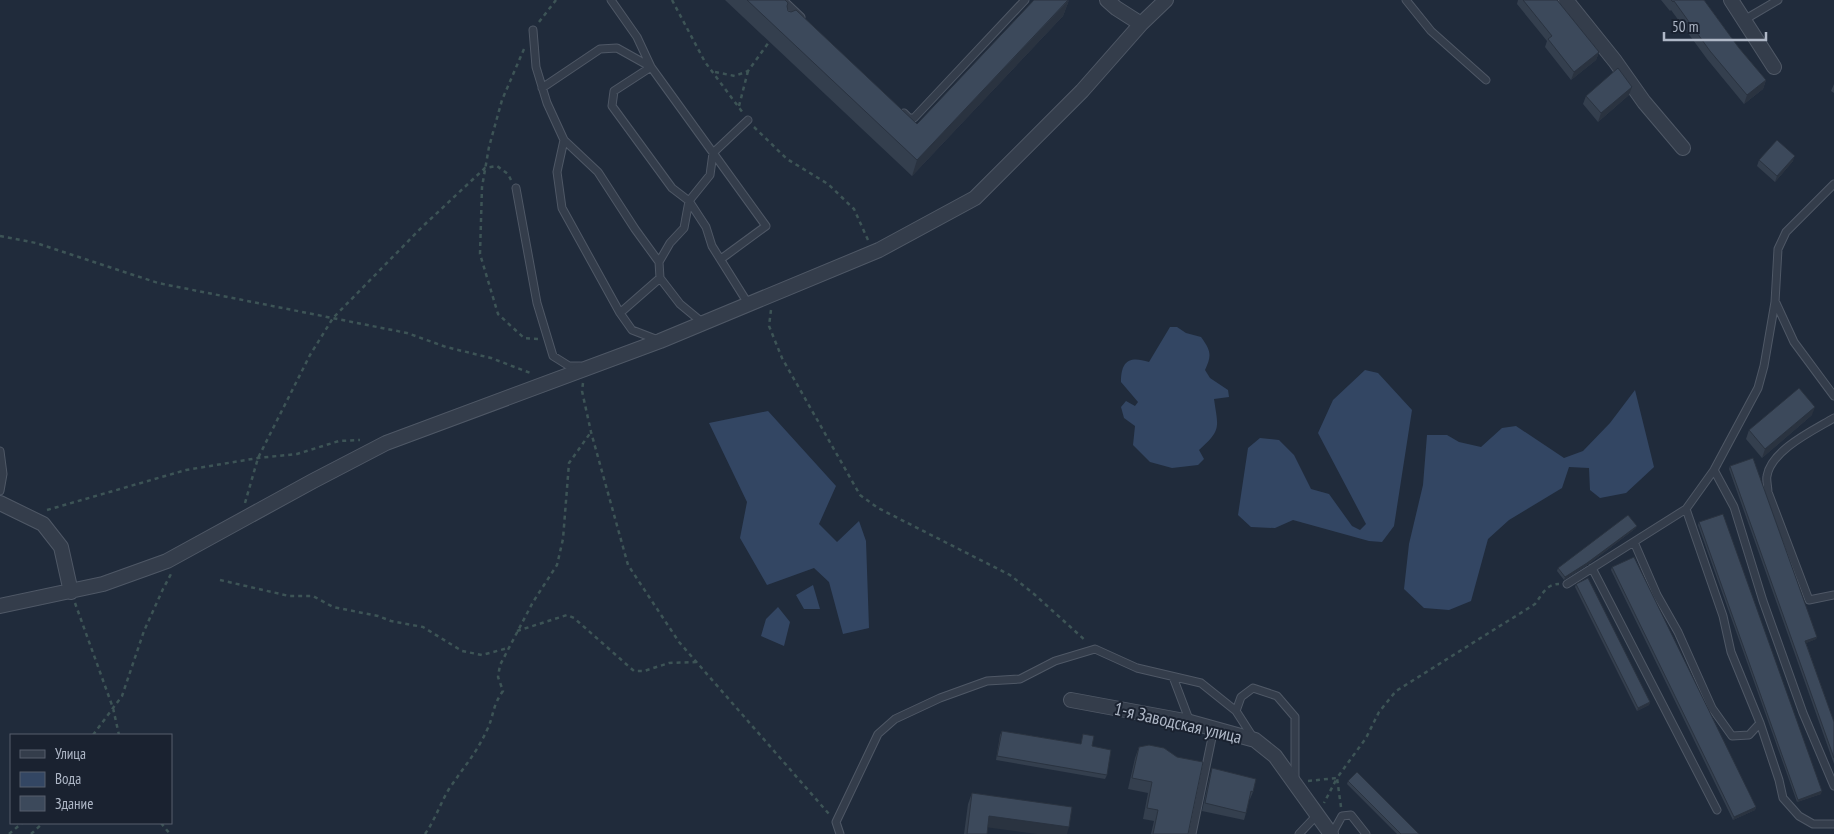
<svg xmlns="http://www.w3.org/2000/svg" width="1834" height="834" viewBox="0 0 1834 834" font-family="'PT Sans Narrow',sans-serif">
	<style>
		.water { fill: #334663 }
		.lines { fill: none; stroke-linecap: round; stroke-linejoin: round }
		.service-casing { stroke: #4f5866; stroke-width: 9 }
		.minor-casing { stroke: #4f5866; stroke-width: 16 }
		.path { stroke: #3d5456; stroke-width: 2.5; stroke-dasharray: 4 4; stroke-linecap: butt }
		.service { stroke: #343d4b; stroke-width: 7 }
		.minor { stroke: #343d4b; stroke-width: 14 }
		.wall { fill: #343f4e }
		.shaded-wall { fill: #2a3340 }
		.building { fill: #3c495b; stroke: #2a3340 }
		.labels { text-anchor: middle; stroke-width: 4; stroke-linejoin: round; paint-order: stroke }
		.street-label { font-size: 18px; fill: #afb8c7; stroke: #1a2230 }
	</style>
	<rect width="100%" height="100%" fill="#202b3b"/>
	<path class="water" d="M1170,327h7l9,6 15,4c10,14 11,18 4,33l5,8 18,12 1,7 -15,2c4,28 8,31 -15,51l5,9 -6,6 -26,3 -22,-6 -17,-17 2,-19 -11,-8 -3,-11 5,-6 9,5 3,-4 -17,-20c0,-22 9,-26 28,-20z
		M1365,370l13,3 34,37 -18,116 -12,16 -13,-1 -76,-21 -18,8 -24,-1 -13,-12 10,-67 12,-10 19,2 15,15 17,34 18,5 23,32 8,4 6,-6 -48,-91 15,-33z
		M1635,390l19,77 -28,26 -26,5 -10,-8 -1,-22 -20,-1 -7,21 -53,32 -21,19 -17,62 -22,9 -25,-2 -20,-19 5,-45 14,-59 4,-50h20l12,7 22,5 21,-19 14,-2 48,32 19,-7 27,-28z
		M768,411l68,75 -17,38 18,18 22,-21 7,20 3,87 -26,6 -14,-52 -15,-14 -47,17 -27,-47 7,-36 -38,-79z
		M813,585l7,24h-16l-8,-14z
		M778,607l12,15 -6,24 -23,-10 5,-17z"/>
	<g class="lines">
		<defs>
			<path id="service" d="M611,0l26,37 14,30 115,159 -45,33
				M783,0l18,17
				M1406,0l25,31 55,49
				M1744,20l34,-20
				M533,30l3,37 11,36 17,37 34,32 37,57 24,33 1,16 20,26 23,19
				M542,88l58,-39 17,-1 34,19 -37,24 -2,15 60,82 17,13 17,26 6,19 37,59
				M904,113l5,5h5l111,-118
				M564,140l-7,32 5,36 58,105 12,17 26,10
				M516,188l21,115 16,53 16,10h11
				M659,262l11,-19 14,-15 5,-27 21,-26 3,-22 35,-33
				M1776,303l18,39 40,54
				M620,313l40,-35
				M1834,418c-20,12 -63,32 -67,58 -1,4 1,11 1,16l41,108 25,-5
				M0,451l3,23 -3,17
				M1714,470l20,37 29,94 40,112 31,73
				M1686,509l37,107 8,36 29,71 19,57 4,18 16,18 14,8h21
				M1634,542l23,53 21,37 34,76 20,28 17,-1 11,-12
				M1592,568l125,242
				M1567,584l119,-75 28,-39 44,-82 6,-22 11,-64 3,-53 8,-17 48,-48
				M1173,677l17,45
				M1236,711l5,-14 12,-9 24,8 18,21v63
				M840,834l-4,-12 42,-88 17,-15 45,-21 47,-17 33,-2 35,-18 40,-12 42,19 64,15 35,28 18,28
				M1192,834l22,-106
				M1299,834l18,-19
				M1332,834l10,-18 9,-1 15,19"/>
			<path id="minor" d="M1107,0l9,8 25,16
				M1566,0l49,61 29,41 39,46
				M1731,0l43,67
				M0,503l43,21 18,23 10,45
				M0,606l103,-22 64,-23 146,-80 73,-38 274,-102 219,-91 96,-52 107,-107 59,-67 25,-24
				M1071,700l119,22 65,18 20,16 56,78"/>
		</defs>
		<use href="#service" class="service-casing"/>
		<use href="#minor" class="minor-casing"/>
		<path class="path" d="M672,0l33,62 38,51
			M539,22l17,-22
			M524,49l-22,51 -13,47 -7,40 -2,67 18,60 26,24 15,1
			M715,72l20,4 13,-5 21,-29
			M739,106l9,-35
			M754,127l33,32 41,25 26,25 14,31
			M0,236l36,7 122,40 249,50 39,14 45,11 42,16
			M771,310l-2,16 13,32 78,137 18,13 132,67 24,19 52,47
			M583,383l-1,8 9,41 37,133 51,77 150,172
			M245,503l13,-45 52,-103 23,-37 89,-91 63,-59 12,-2 11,8 3,6
			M47,510l139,-40 72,-12 39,-4 42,-13 21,-1
			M220,580l69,16h24l20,11 45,9 13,5 32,6 39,24 20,4 26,-7
			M75,603l38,105 6,27
			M517,631l50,-16 7,3 60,53h10l25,-8 28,-1
			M93,735l29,-39 22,-65 19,-42 8,-15
			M1308,781l29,-3 -13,25
			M1341,807l-4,-29 29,-40 13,-26 17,-21 139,-87c7,-9 11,-20 24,-20
			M161,823l9,11
			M9,834l13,-11
			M31,834l12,-11
			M425,834c10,-14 15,-30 24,-45 14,-21 27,-35 38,-59 7,-14 5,-24 16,-39l-5,-14 2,-12 33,-63 24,-37 6,-26 6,-76 22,-31"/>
		<use href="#service" class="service"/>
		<use href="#minor" class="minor"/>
	</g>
	<path class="wall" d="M725,0h60l3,3 -1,4 1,4 129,113 152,-124 -6,16 -151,160z
		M1518,0h39l42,52 -3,8 -25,20 -26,-33 2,-6 -30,-37z
		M1661,0h43l35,48 27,32 -3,9 -19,15 -37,-45 -36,-49 -1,1z
		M1834,84v9l-3,-2z
		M1629,95l-31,27 -15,-18 3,-8z
		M1759,160l34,1 -18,21 -18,-16z
		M1812,415l-50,43 -16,-19 3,-9z
		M1730,466l87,171 -1,2 -10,4 28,79v42l-105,-295z
		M1699,522l122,272 -24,8 -99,-277z
		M1636,528l-50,38 -22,14 -7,-9 1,-3z
		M1612,567l144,240 -1,3 -22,10 -122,-250z
		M1576,584l74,118 -1,3 -12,6 -62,-124z
		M1002,731l79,13 2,-10 24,41 -2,4 -109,-19 4,-25z
		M1139,747l49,87h-37l3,-13 -11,-2 5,-26 -20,-4 7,-31z
		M1212,768l41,24 -3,7h-1l-3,14 -2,7 -42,-9 8,-36z
		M1348,781l71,53h-22l-50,-50z
		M972,793l16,34 -1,7h-23l4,-30z"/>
	<path class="shaded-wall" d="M1069,0l-6,16 -151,160 5,-16z
		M1599,52l-3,8 -25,20 3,-8z
		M1766,80l-3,9 -19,15 3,-9z
		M1632,87l-3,8 -31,27 3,-9z
		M1795,156l-2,5 -18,21 2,-6z
		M1815,407l-3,8 -50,43 3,-9z
		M1637,526l-1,2 -50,38 -22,14 1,-3z
		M1817,637l-1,2 -12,5 1,-3z
		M1650,702l-1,3 -12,6 1,-3z
		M1822,791l-1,3 -24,8 1,-2z
		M1756,807l-1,3 -22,10 1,-3z
		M989,816l80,11 -2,7h-30l-52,-7z"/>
	<path class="building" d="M747,0h38l3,3 -1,3 1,5 3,1 5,-2 121,114 117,-124h34l-151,160z
		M1523,0h34l42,52 -25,20 -26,-33 4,-3z
		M1671,0h33l35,48 27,32 -19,15 -37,-44 -36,-50 -1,1z
		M1618,68l14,19 -31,26 -15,-17z
		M1777,140l18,16 -18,20 -18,-16z
		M1799,388l16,19 -50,42 -16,-19z
		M1753,458l64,179 -12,4 29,81v36l-104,-292z
		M1723,514l99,277 -24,9 -99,-278z
		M1628,515l9,11 -50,37 -22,14 -7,-9z
		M1634,557l122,250 -22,10 -122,-250z
		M1588,578l62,124 -12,6 -62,-124z
		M1002,731l79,13 2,-10 11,2 -2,10 19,4 -4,25 -110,-19z
		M1149,745l15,3 13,9 26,5 -15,72h-35l5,-24 -11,-2 5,-26 -20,-4 7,-31z
		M1212,768l44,11 -3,13 -2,-1 -5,22 -41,-10z
		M1357,772l62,62h-18l-53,-53z
		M972,793l100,14 -3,20 -80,-11 -2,18h-20z"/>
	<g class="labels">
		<g class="street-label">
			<text transform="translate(1178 723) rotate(13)" y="6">1-я Заводская улица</text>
		</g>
	</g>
	<rect x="10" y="734" width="162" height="90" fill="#1a2230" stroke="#565e6c"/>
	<rect x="20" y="750" width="25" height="8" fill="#343d4b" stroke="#565e6c"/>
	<text x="55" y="759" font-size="15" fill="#afb8c7">Улица</text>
	<rect x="20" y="772" width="25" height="15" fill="#334663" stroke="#565e6c"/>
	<text x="55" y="784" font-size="15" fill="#afb8c7">Вода</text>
	<rect x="20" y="796" width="25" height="15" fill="#3c495b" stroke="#565e6c"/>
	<text x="55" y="809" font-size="15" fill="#afb8c7">Здание</text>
	<path d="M1664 32v8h102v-8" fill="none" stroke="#afb8c7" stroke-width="2.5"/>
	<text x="1672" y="32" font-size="15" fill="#afb8c7" stroke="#1a2230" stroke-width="4" paint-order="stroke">50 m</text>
</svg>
